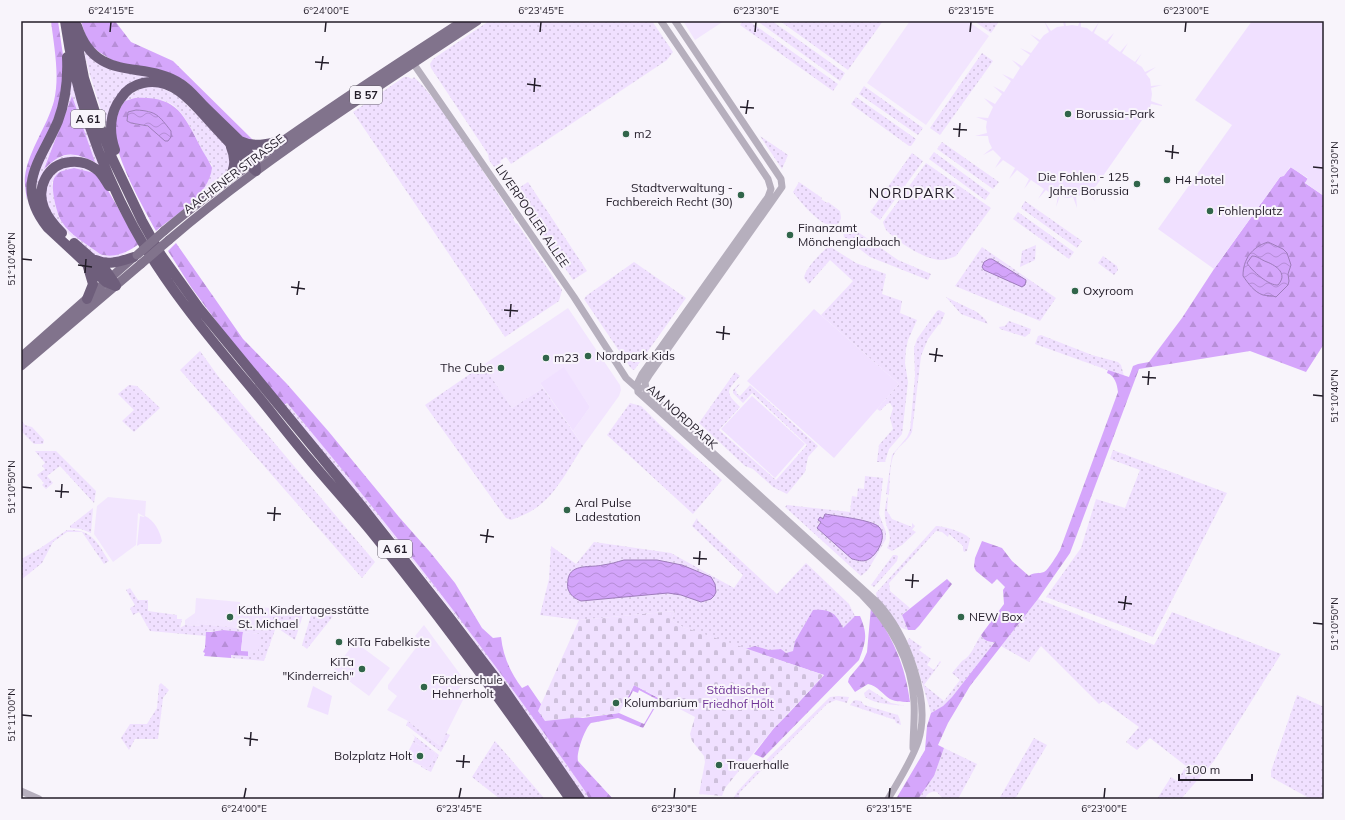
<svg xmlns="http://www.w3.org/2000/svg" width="1345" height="820" viewBox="0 0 1345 820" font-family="Mulish,sans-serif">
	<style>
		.built { fill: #f2e5fe }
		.grass { fill: url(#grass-dots); fill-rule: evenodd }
		.forest { fill: url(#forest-firs); fill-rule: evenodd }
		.cemetery { fill: url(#cemetery-stones) }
		.park { fill: #f0e0ff }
		.water { fill: url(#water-waves); stroke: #9e7cbb; fill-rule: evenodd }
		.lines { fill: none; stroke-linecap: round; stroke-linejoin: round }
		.tertiary { stroke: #b6afbd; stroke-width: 7 }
		.primary { stroke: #81738c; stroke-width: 9 }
		.motorway { stroke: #6e5e7b; stroke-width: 10 }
		.primary-bridge { stroke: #81738c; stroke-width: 9 }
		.ticks { fill: none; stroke: #231d29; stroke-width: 1.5 }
		.poi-dot { fill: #31654a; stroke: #f8f4fb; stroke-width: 1.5 }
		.labels { text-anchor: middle; stroke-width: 4; stroke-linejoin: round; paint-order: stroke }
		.shield { fill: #f8f4fb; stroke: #635e68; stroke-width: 1 }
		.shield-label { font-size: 11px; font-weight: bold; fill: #231d29 }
		.poi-label { font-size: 12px; fill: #231d29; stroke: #f8f4fb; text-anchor: start }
		.street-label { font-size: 12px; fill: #231d29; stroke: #f8f4fb }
		.park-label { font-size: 12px; fill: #703597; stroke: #f8f4fb }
		.quarter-label { font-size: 14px; letter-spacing: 1px; fill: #231d29; stroke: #f8f4fb }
		.neatline { fill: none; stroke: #231d29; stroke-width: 1.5 }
		.ticks-label { font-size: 10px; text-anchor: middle; fill: #231d29 }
	</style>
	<defs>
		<pattern id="grass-dots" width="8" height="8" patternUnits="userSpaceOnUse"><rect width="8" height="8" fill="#f0e0ff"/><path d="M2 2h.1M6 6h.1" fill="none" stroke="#cec0db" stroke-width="1.8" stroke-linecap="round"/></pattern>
		<pattern id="forest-firs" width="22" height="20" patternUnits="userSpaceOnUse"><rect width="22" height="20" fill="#d5a6fb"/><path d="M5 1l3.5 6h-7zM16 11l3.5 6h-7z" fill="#b78ed7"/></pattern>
		<pattern id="cemetery-stones" width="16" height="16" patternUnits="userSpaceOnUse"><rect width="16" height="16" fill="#f0e0ff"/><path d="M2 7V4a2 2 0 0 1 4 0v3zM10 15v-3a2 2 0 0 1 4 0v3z" fill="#cec0db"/></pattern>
		<pattern id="water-waves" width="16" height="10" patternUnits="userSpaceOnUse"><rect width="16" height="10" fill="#d3a4fa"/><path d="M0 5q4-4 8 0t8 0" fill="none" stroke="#b58dd6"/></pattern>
	</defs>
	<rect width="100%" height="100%" fill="#f8f4fb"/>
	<path class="built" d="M683,21h41l-29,19z
		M910,21h58l21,15 -63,89 -59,-42z
		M568,308l52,77 1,5 -2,6 -36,50 -10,-15 17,-24 -26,-39 -24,15 3,5 -31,20 -29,-43z
		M108,497l38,4 -1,16 -7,-4 -2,32 -23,17 -19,-28 3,-28z
		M196,598l44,4v3l30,3 -2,23 -67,-7v2l-16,-1v-5l10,-7z
		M424,625l41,56 -8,10 7,7 -24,48 -32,-25 -21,-11 10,-14 -9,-7v-4l33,-44 -6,-5z
		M355,642l35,26 -21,28 -35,-26z"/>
	<path class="grass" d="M489,21h163l21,31 -6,8 -156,104 -5,-7 -6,4 1,2 -7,4 -5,-7 -1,-6 -57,-86 -1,-4 3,-5z
		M743,21h6l89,63 -5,7 -93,-66z
		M757,21h15l73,52 -5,8z
		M780,21h103l-35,49z
		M974,21h23l1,2 -7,10z
		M83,47l10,12 62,17 19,10 -44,-1 -21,51 -19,-61z
		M982,53l11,8 -53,74 -10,-7z
		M404,77h4l4,2 2,-2 9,9 20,25 71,107 -1,1 3,5 1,-1 45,67 -3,11 -54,36 -152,-225z
		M71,79l31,92 -13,-8 -36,3 -15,43 -2,-33zM72,97l22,65c-25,-11 -29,-9 -50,6z
		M146,86h11l20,9 48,47 7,22 -7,9 -30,26 8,-10 9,-24c-15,-17 -24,-57 -47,-64 -7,-2 -32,0 -40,0 5,-8 12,-11 21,-15z
		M864,86l59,42 -5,7 -59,-41z
		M856,97l60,42 -5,7h-2l-58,-42z
		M760,136l28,19 -6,14z
		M942,142l57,40 -6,7 -56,-40z
		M934,152l56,41 -5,7 -56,-41z
		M912,153l11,8 -43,59 -10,-8z
		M926,163l65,45 -35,48c-5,2 -10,4 -15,4 -16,0 -43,-18 -54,-29 -2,-2 -3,-6 -4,-9z
		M77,165l17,8 -42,9 4,23 5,16 44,35 22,-4c-5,3 -11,8 -17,8 -16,2 -56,-38 -62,-52 -5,-14 -2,-28 9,-37 4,-4 14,-5 20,-6z
		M528,182l59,89 -14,9 -59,-89z
		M799,182l23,16 -1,1 6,4 1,-1 12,9 1,7c-1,4 -4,9 -9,8 -12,-1 -32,-24 -39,-34z
		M1025,201l57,40 -5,7 -56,-40z
		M1018,212l56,40 -5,7 -56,-40z
		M848,225l50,35 33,14 -3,6 -58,-23 -26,-20 -1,-6 2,-5z
		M1036,245l-1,15 -15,7 2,-16z
		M829,246l27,17 30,11 -4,20 20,7 -2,12 17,7 -9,20 -2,9 -1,14 3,19 -6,52 -13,15 -4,13h-8l2,-17 14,-16 -3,-11 3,-10 -3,-5 -3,1 -7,7 -3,-2 22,-25 -78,-69 32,-34 -23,-21 -21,24 -5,-6c1,-10 17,-25 25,-32z
		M982,247l74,51 -16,23 -85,-35z
		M1103,256l14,10 1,4 -4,5 -16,-12z
		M634,262l52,36 -51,71 -2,1 -3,-3 -46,-68 2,-3z
		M946,297l31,15 8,7 3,5 -27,-10z
		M939,310l6,3 -5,12 -1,-1 -11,15 -7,17 -9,76c-4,9 -11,12 -16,19 -7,9 -6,32 -7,44l-3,-1 6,-39 15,-18 3,-7 5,-54 -1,-28 3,-9 20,-28z
		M1009,321l22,8 -1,4 -5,4 -25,-8 -1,-2 6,-1z
		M1041,335l51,20 26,7 3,3 3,11 -89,-32 3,-8z
		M200,351l18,25 157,186 -13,16 -182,-208z
		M483,365l29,43 31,-20 40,58c-11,17 -26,46 -42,58 -9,8 -19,12 -30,16l-5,-2 -81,-113z
		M735,372l5,4c-13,15 -16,16 0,31l-21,23 57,50 31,-35 -55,-52 -9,10 -10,-10v-3l6,-6h1l-5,6 2,2 -1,1 4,3 10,-11 68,61 -10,11 -3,15 -18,22 -14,-7 -20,-18 -8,-3 -46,-43z
		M129,385l8,1 23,22 -26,24 -12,-11 12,-11 -16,-16z
		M287,403c58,69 116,138 171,209 44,58 85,119 127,179l4,8h-3l-121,-171 -63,-81 -118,-142z
		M630,403l11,3 20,20 61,54 -29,34 -86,-79z
		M21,420l4,5 7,2 12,13 -1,4h-9l-13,-13z
		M1113,450l114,43 -74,144 -107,-40 35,-49 15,-49 29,9 15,-38 -30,-11z
		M35,451h21l40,40 -2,12 -34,-37 -13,10 6,7 -7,6 -4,-4 2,-2 -7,-8 8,-6 -3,-3 3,-3z
		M865,476l18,2 -4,36 7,18v7l-18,31 -7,6 -76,-69 2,-2 63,7 2,-16 5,1 1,-9 6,1z
		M887,497l1,1 -1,13 5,8 20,8v-4l3,3 -3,4 4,2 -14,13 -10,6 -5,-3c7,-13 -1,-18 -2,-31 -1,-6 1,-13 2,-20z
		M93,508l-2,25 -10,-4 -11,-1v-2z
		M697,518l1,3 79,73 29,-31 43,41 6,12 -12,13 -30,-19 -18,31 -2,10 -7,2 -5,-4 -12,1 -14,-4 -10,3 -62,-22 -12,-7 4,-9 -96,9 -39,-5 9,-36 2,-33 25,18 18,-22 77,11 63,35 9,-13 -51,-49zM624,560l57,35 -13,-2 -87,8 -5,-2 1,-31 25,-2z
		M936,526c8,0 31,7 34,13l-3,12 -3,1 -1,-2v-4l-14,-12 -1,3 -6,-5 -6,-1 -47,52 1,8 20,17 -8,7 6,15c-12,-1 -24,-22 -31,-32l-1,-5z
		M67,530c25,-1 30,12 42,31l-5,3 -22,-32h-15l-14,10 -11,21 -21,17v-20l2,-2 16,-9z
		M893,555h3l2,1 -1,5 -23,26 -3,-2z
		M130,588l8,12h10v11l29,4v4h5l-2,9 5,-3 15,1 1,-2 67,7 2,-23 34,4 -9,28 -19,-13 -12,34 -33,-3v-3l16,1 1,-5 12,-17 -37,-4 -17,2v4l-56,-5 -11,-19 -6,3 -3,-7 5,-3 -9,-15z
		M1038,599l116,46 18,-33 109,42 -67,107 -33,38h-24l14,-22 6,4 9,-15 -36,-28 -13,12 -11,-8 13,-15 -36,-26 -4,3 -58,-58 -12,16 -28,-16z
		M312,612l22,3 -27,34 -5,-4z
		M981,635l2,3 13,4 -44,55 -9,9 -12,7 -14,-47 -10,-25 2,-3 13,9 -3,3 12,9 -4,6 7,5 6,-9 1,1 -17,23 20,16 16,-21 -8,-7 10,-12c10,-5 13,-18 19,-26z
		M161,683l8,7 -6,8 -5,41h-23l-6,11 -8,-12 9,-14h17l10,-16 2,-23z
		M869,689l22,14 15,3c-14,-2 -29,-1 -41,-9l-1,-4z
		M1297,695l27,12v92h-10l-7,-2 -36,-20v-6z
		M838,696l11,1 -2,6 -11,-3 -9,4 -87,88 -1,3 1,4h-7l4,-7 33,-36 60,-59z
		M855,700l6,1 3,4 34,10 2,5 1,5 -5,-2 -1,-3 -45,-15 3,-4z
		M408,721l32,25 6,-13 4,2 -9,17 -35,-27z
		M412,734l27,21 -8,17 -10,-5v-1l7,3 8,-16 -23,-11 2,-5z
		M1034,738l13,7 -32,54h-16z
		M495,741l49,57v1h-44l-28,-22z
		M944,748l33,16 -19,35h-15l-6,-7c-6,-1 -10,1 -12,7h-7l16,-23z"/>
	<path class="forest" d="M51,21h7l6,41 -2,35 -34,90 -1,13c-1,-7 -3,-17 -2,-24 4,-27 22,-49 29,-75 6,-26 0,-54 -3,-80z
		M81,21h34l16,21 42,19 83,82 -9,-1 -24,-21 -36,-39 -16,-8 -44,-9 -15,-5 -13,-8 -8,-7 -5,-8z
		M72,96l23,66c-24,-11 -32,-11 -51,7z
		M135,98c41,-2 48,15 65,48 3,6 11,18 12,22 -3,27 -37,47 -56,63 -13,-24 -44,-78 -41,-104 1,-10 4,-19 10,-26zM136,110l13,1 10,6v19c-14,-17 -19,-7 -32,-15l1,-9z
		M1291,167l17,12 -3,4 19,13v148l-18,28 -56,-21 -111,18 -69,184 -32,46 -68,87 -22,37 -10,22 6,3 -10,28 -16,23h-22l29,-49 2,-24 4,-13 12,-7 9,-9 43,-55c-6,0 -11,-1 -14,-7l23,-31 -1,-14 2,-3 -8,-8 -5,5 -16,-13 -2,-4 1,-9 7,-17 20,7 10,13 17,15c4,-4 10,-2 15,-4 5,-3 13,-17 16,-22l58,-158c-1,-8 -3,-16 -11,-19l1,-3 21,7 4,-11 5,-2 11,-2 33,-44 32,-49 66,-92 4,-2z
		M74,168l20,5 8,7 37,64c-11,8 -26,15 -39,10 -12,-9 -30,-19 -38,-32 -5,-7 -13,-38 -7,-45 4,-7 12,-7 19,-9z
		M176,243l67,96 44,45 42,48 70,85 31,35 25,31 27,45 11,10 8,-1c2,19 9,35 21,51l6,-3 13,19 34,13 8,1 36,-5 25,11 14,-24 -19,-10 -1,3 -5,-2 -6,11 -1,-1 8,-16 26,14 -17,29 -25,-10 -27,5c-6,5 -15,30 -13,38l35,38h-24l-4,-8c-93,-134 -193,-263 -298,-388l-3,2 -54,-65 -39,-53 -23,-36z
		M947,579l5,5 -33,42 -4,4h-7l-6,-15z
		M871,607c22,31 34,57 39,95 -6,0 -14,0 -20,-3 -8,-5 -12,-13 -22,-15l-13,8 -7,-10 1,-4 14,-17 4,-9z
		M813,610c17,-1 23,3 30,18l12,-12h5c8,19 6,25 -1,44l-96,98 -9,-4 20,-26 14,-14 36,-39 -79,-26 10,-3 14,4 12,-1 5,4 7,-2 2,-10z
		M223,630l20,2 -2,19h7v5l-17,-1v3l-27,-2 1,-3 -2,-1 2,-4 1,-16h5z"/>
	<path class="cemetery" d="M675,611l-4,9 12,7 141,48 -50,53 -49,60 -3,8 -23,-2 6,-32 -1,-6 -12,-15 -2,-7 5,-17 -61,-32 -15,28 -74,8 -7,-10 41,-91z"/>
	<path class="park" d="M1044,21l7,10 6,-4 7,-1 -1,-5h2l1,5 6,-1 6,1 2,-5h1v6l6,1 5,4 7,-10 -5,11 12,8 8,-8 -6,10 12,9 8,-9 -6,10 13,9 7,-9 -6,10 6,4 3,5 11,-5 -10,7 4,5 1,7 11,-1 -11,3 1,6 -1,7 11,4v1l-11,-2 -2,6 -53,76 -6,4 5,11 -7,-9 -6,3 -6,1 1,12 -4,-11 -6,1 -7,-2 -4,11 2,-11 -7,-2 -5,-4 -8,9 6,-10 -13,-9 -7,9 5,-10 -12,-9 -8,9 6,-11 -12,-8 -8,8 6,-10 -8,-8 -10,5 9,-7 -3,-6 -1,-6h-13l12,-3 -1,-6 1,-6 -11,-4 12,1 5,-11 -9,-9 11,6 7,-10 -9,-8 11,6 7,-11 -9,-7 11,5 7,-11 -8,-8 10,6 8,-11 -10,-7 11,5 8,-11 -9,-8 10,6 4,-5 5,-3z
		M1252,21h72v175l-19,-13 3,-5 -18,-11 -6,9 -4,1 -66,92 -56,-40 74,-104 -37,-25z
		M814,309l85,75 -65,74 -87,-77z
		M564,367l26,40 -17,24 -33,-48z
		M752,396l53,48 -30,34 -54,-49z
		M140,516l4,1 1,-1c9,4 15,15 17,25l-2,3h-20l-3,2z
		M243,632l17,2 -2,18 -17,-1z
		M313,686l19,10 -4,19 -21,-8z
		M413,742l23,11 -8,16 -23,-11z"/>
	<path class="water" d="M136,110c21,1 23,6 35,21v6l-3,4h-3l-17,-15 -17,-3 -4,-2 1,-9z
		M1268,242l15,7 4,4 4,12 -3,9 1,7 -1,4 -12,12c-4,-2 -9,-1 -13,-2 -9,-3 -15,-12 -20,-19 0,-17 9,-29 25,-34zM1252,256c6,0 9,4 15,6 10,4 21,12 11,23 -9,1 -26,-14 -31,-22z
		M989,259h3l34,21 -1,5 -3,2 -38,-17 -2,-3 2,-5z
		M825,514c11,2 48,6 54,13 9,9 -2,29 -12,33 -5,2 -10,0 -15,-1l-35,-31 4,-6 -3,-2 2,-3 3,2z
		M624,560h33l25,5 29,12 4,7 1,8 -2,4 -3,3 -10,3 -20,-7 -13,-2 -87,8c-7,-3 -10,-5 -13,-12 -1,-4 0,-6 0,-10 3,-16 23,-11 35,-14 7,-1 14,-3 21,-5z"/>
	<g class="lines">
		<path class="tertiary" d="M661,21l107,158 3,10 -3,8 -126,177 -5,10 1,8 224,203c28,28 50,66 52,107 1,15 -1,31 -1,46
			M675,21l104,155 2,3 1,8 -132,187 -5,8 1,8 33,32 198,180c29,31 55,97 41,140 -7,20 -19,38 -30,57
			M411,60l163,237 52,81 10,9 4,1
			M21,791l18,8"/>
		<path class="primary" d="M164,231c49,-42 102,-79 155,-115 48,-33 96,-64 144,-95
			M169,240c96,-82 203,-149 308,-219
			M21,357l113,-100
			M21,366l120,-102"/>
		<path class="motorway" d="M65,21c10,71 34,142 68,205 30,55 70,104 110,152 23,27 43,54 66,81 20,24 41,47 61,71 71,87 136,177 200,269
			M73,21l11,57 13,40 15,40 30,63 19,34 38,53 165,201 86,109 54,71 76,110
			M77,26c19,59 68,33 104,58 8,5 15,14 22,21 12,12 25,24 37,36 14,7 28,3 43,-1
			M67,57c1,22 -1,43 -9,64 -17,40 -44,64 -11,106l59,55 10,4
			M238,141l17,20 1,10
			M115,150c-6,-17 -6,-37 6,-52 5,-8 13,-13 22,-15 30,-7 51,21 68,40 11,12 22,24 34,36l4,6 7,6
			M229,179c6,-11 7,-20 2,-32
			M62,233c-7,-7 -14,-15 -18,-25 -8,-20 3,-44 26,-46 9,-1 18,1 26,7 6,4 9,11 13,17
			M74,243l33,29 8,12
			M96,260c13,6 25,1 38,-3
			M87,299l6,-15 -5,-17"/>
		<path class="primary-bridge" d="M137,255l27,-24
			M141,264l28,-24"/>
	</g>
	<path class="ticks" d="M110,32l1,-10M325,32l1,-10M540,32l1,-10M755,32l1,-10M970,32l1,-10M1185,32l1,-10M315,62l14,1M321,70l2,-14M527,84l14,2M534,92l1,-14M740,107l14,1M746,114l2,-14M953,129l14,1M959,137l1,-14M1165,151l14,2M1172,159l1,-14M1313,167l10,1M22,259l10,1M78,265l14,2M85,273l1,-14M291,287l14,2M297,295l2,-14M504,310l14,1M510,317l1,-13M716,332l14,2M723,340l1,-14M929,354l14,2M935,362l2,-14M1142,377l14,1M1148,385l1,-14M1313,395l10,1M22,487l10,1M55,491l14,1M61,498l1,-14M267,513l14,1M274,521l1,-14M480,535l14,2M486,543l2,-14M693,558l14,1M699,565l1,-14M905,580l14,1M912,588l1,-14M1118,602l14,2M1124,610l2,-14M1313,623l10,1M22,715l10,1M244,738l14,2M250,746l1,-14M456,761l14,1M463,768l1,-13M244,798l2,-10M459,798l2,-10M674,798l1,-10M889,798l1,-10M1104,798l1,-10"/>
	<g class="poi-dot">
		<circle cx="1068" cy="114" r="4"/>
		<circle cx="626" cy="134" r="4"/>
		<circle cx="1167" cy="180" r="4"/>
		<circle cx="1137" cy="184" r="4"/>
		<circle cx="741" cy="195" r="4"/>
		<circle cx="1210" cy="211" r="4"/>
		<circle cx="790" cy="235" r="4"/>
		<circle cx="1075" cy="291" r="4"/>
		<circle cx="588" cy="356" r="4"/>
		<circle cx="546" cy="358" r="4"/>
		<circle cx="501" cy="368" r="4"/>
		<circle cx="567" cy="510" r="4"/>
		<circle cx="230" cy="617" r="4"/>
		<circle cx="961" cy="617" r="4"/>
		<circle cx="339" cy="642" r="4"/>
		<circle cx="362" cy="669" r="4"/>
		<circle cx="424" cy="687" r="4"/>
		<circle cx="616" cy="703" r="4"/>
		<circle cx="420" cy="756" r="4"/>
		<circle cx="719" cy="765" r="4"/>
	</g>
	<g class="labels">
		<g class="shield">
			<rect x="350" y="86" width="32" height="18" rx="3"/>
			<rect x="71" y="110" width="34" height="18" rx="3"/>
			<rect x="378" y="540" width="34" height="18" rx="3"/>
		</g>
		<g class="shield-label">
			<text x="366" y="99">B 57</text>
			<text x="88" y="123">A 61</text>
			<text x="395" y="553">A 61</text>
		</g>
		<g class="poi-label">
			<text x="1076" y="118">Borussia-Park</text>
			<text x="634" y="138">m2</text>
			<text x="1129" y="181" text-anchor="end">Die Fohlen - 125<tspan x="1129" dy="14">Jahre Borussia</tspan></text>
			<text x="1175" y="184">H4 Hotel</text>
			<text x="733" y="192" text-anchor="end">Stadtverwaltung -<tspan x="733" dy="14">Fachbereich Recht (30)</tspan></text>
			<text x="1218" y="215">Fohlenplatz</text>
			<text x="798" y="232">Finanzamt<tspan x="798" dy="14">Mönchengladbach</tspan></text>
			<text x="1083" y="295">Oxyroom</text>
			<text x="596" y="360">Nordpark Kids</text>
			<text x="554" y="362">m23</text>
			<text x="493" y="372" text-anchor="end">The Cube</text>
			<text x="575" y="507">Aral Pulse<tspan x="575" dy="14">Ladestation</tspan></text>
			<text x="238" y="614">Kath. Kindertagesstätte<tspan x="238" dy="14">St. Michael</tspan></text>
			<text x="969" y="621">NEW Box</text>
			<text x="347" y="646">KiTa Fabelkiste</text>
			<text x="354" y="666" text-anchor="end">KiTa<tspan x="354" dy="14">"Kinderreich"</tspan></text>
			<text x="432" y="684">Förderschule<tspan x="432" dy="14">Hehnerholt</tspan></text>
			<text x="624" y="707">Kolumbarium</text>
			<text x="412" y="760" text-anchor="end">Bolzplatz Holt</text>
			<text x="727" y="769">Trauerhalle</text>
		</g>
		<g class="street-label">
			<text transform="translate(234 174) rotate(-37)" y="4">AACHENER STRASSE</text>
			<text transform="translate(532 216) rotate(56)" y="4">LIVERPOOLER ALLEE</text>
			<text transform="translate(682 417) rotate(42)" y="4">AM NORDPARK</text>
		</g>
		<g class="park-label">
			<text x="738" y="694">Städtischer<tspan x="738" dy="14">Friedhof Holt</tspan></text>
		</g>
		<g class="quarter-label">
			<text x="912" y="198">NORDPARK</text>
		</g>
	</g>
	<rect width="1345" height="820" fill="none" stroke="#f8f4fb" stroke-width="44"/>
	<path d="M1179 774v6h73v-6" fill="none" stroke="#231d29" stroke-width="2"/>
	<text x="1185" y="774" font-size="12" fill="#231d29" stroke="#f8f4fb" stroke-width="3" paint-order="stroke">100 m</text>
	<rect x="22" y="22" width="1301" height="776" class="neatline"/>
	<g class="ticks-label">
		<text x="111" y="14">6°24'15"E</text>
		<text x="326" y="14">6°24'00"E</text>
		<text x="541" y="14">6°23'45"E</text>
		<text x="756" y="14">6°23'30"E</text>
		<text x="971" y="14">6°23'15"E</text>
		<text x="1186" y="14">6°23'00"E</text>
		<text transform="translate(1334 168) rotate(-90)" y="4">51°10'30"N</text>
		<text transform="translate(11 259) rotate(-90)" y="4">51°10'40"N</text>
		<text transform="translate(1334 396) rotate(-90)" y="4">51°10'40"N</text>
		<text transform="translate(11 487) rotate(-90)" y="4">51°10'50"N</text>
		<text transform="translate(1334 624) rotate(-90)" y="4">51°10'50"N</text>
		<text transform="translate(11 715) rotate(-90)" y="4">51°11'00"N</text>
		<text x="244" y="812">6°24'00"E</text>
		<text x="459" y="812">6°23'45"E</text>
		<text x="674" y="812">6°23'30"E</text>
		<text x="889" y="812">6°23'15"E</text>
		<text x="1104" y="812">6°23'00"E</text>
	</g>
</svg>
